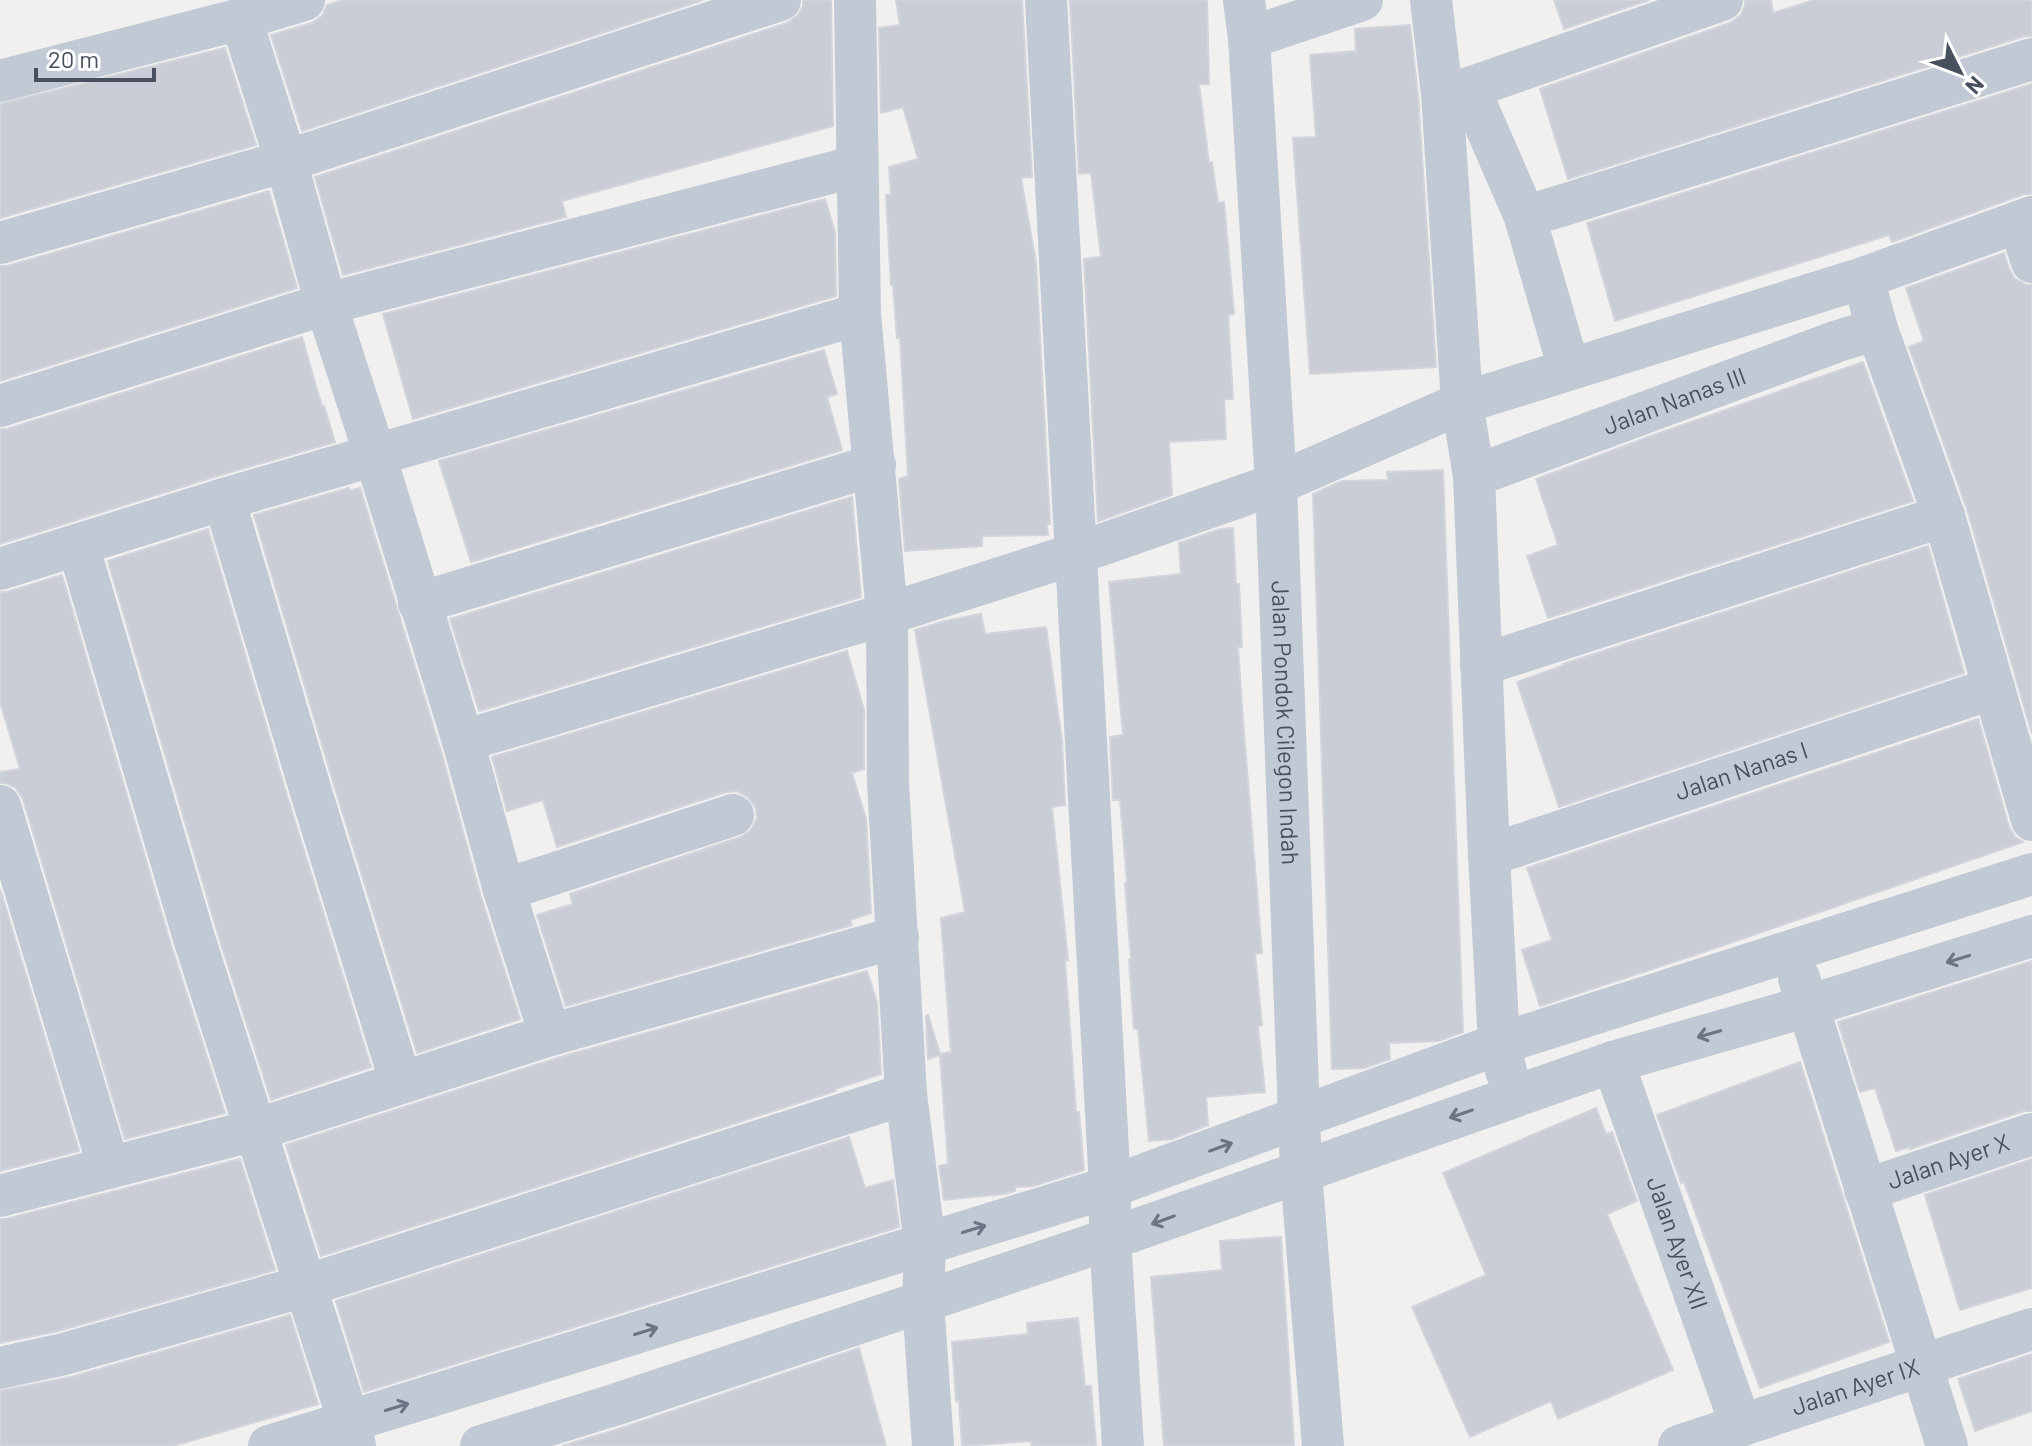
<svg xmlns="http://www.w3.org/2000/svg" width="2032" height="1446" viewBox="0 0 2032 1446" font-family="Barlow,sans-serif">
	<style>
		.building { fill: #cacdd5; stroke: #d2d4db; stroke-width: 2 }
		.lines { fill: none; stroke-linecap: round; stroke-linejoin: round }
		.street { stroke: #c1c9d5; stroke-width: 42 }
		.oneway { stroke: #6b7482 }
		.labels { text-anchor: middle; stroke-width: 6; stroke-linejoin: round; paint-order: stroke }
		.street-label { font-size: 24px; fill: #46505e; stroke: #fff }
	</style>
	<rect width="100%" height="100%" fill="#f2efef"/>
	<path class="building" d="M344,0h359l-401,131 -31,-96 41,-12 10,-7 5,-11z
		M803,0h28l2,126 -271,75 4,16 -223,58 -28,-98 472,-154 11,-8 5,-9z
		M896,0h126l10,177 -11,1 15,85 14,261h-3l1,11 -66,1v10l-77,5 -6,-72 9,-3 -8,-138h-3l-4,-53h-2l-5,-90h5l-2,-28 29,-8 -15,-52 -22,6 -2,-85 21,-3z
		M1070,0h137l2,84h-10l10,79 3,-1 6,41 6,-1 10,112 -6,1 5,84h-9l2,40 -57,3 3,53 -74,26 -14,-262 17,-2 -10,-84 -12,1z
		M1554,0h95l-85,29z
		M1745,0h26l2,13 41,-13h218v36h-7l-457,143 -28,-90 190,-66 11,-8 4,-10z
		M1410,25l8,71 18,271 -126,7 -17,-236 23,-1 -6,-82 46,-4 -1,-22z
		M225,48l31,97 -256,73v-114z
		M2032,84v110h-8l-132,48 -3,-7 -274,86 -28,-98z
		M269,191l28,97 -297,93v-115h7z
		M825,199l10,33 1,64 -423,123 -30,-105z
		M2004,253l5,16 6,10 11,6h6v449l-65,-225 -58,-162 15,-6 -18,-53z
		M302,337l20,70 2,-1 11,36 -118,34 -217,68v-115h7z
		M824,350l13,44 -10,3 15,53 -371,112 -32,-101z
		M1863,362l50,139 -365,117 -21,-62 31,-11 -22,-66 115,-43z
		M1443,470l20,562 -25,9 -49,2 1,16 -26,9 -32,1 -19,-575 29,-13 46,-1 -1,-8z
		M349,488l1,3 10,-3 80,260 41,149 39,122 -103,34 -83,-268 -80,-270z
		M852,497l9,100 -382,114 -29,-92z
		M1233,528l3,56h3l3,63h-4l5,74 19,232 -7,1 7,71 -4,1 7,66 -59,5 2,28 -36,14 -23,2 -11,-112h-4l-5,-69h2l-6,-77 2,-1 -7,-82h-7l-3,-63 13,-2 -14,-153 72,-8 -2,-31 42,-14z
		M208,529l80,270 83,268 -100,33 -54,-169 -109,-370z
		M1928,546l36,127 -405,134 -42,-125 47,-17 -1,-1z
		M62,575l109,370 54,168 -100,26 -102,-340 -7,-11 -10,-5h-6v-11l20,-3 -20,-67v-110h7z
		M981,614l4,20 61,-7 16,114 3,64 -13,2 16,153h-3l11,152h3l5,58 -51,16 -18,1v4l-11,3 -60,6 -5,-34 9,-2 -8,-109 -12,4 -2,-43 2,-1 12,39 11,-2 -10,-134 24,-6 -50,-282 30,-9z
		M847,651l17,59v59l-12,4 14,46 5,94 -21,7 2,5 -286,81 -29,-91 36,-11 -3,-10 171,-57 10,-7 6,-11 -1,-11 -8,-11 -11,-6 -11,1 -169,55 -14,-47 -36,11 -15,-54z
		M1978,719l31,108 6,10 8,5 -322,111 -161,53 -18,-56 30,-10 -25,-72z
		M0,889l79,262 -79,20z
		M2032,961v150h-8l-114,38v-2l-14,4 -21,-63 -15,4 -22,-70z
		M867,971l10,32 4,71 -46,15 1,2 -515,165 -35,-111 271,-87z
		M1800,1062l89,280 -129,46 -76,-206 -3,1 -24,-68z
		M1596,1108l10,26 6,-2 25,69 -30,13 66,156 -115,49 -7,-18 -81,36 -58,-130 74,-32 -43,-102z
		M849,1137l16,51 28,-8 6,47 -535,165 -28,-91z
		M240,1159l35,111 -217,61 -58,12v-124h6z
		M2032,1159v129l-72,22 -35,-115z
		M1281,1237l13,209h-130l-13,-169 71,-7 -2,-29z
		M290,1315l28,89 -145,42h-173v-55l71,-14z
		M1078,1318l7,68h6l5,60h-64l-1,-5 -69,5 -3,-45h-3l-4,-59 76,-8 -1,-11z
		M859,1348l27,98h-324l63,-19z
		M2032,1354v57l-57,20 -17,-52z"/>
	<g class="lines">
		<g class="street">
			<path d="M855,0l5,314 27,300 1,169 18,311 19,151 -2,57 10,144"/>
			<path d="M1046,0l64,1187v52l13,207"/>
			<path id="s1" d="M1244,0l5,38 27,446 25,687 22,275"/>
			<path d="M1431,0l11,94 20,309 12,73 15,379 10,189 7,27"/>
			<path d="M241,19l45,142 40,143 49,151 88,286 41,149 46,145"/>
			<path d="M1249,38l113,-38"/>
			<path d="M0,81l241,-62 63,-19"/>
			<path d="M1469,88l56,129 44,152"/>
			<path d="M1443,94l26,-6 253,-88"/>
			<path d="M1525,217l507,-158"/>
			<path d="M2019,222l13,40"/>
			<path d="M0,243l286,-82 494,-161"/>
			<path d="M1863,278l14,51 67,187 88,304"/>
			<path d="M0,406l326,-102 531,-138"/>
			<path id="s2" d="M1474,476l364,-135 39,-12"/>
			<path d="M224,499l87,293 90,291"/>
			<path d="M78,545l116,393 155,484 6,24"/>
			<path d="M0,569l224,-70 636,-185"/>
			<path d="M419,603l456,-138"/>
			<path d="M1481,665l463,-149"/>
			<path d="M463,741l424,-127 188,-60 201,-70 186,-81 401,-125 169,-61"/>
			<path d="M0,806l109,362"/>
			<path id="s3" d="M1489,855l505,-167"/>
			<path d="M504,890l229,-75"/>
			<path d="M1799,978l148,468"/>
			<path id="s4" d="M1613,1062l128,364"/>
			<path id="s5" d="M1865,1190l167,-56"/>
			<path d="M0,1196l255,-66 295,-95 348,-98"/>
			<path d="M0,1368l64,-14 241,-68 601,-192"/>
			<path d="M269,1446l841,-259 389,-143 533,-170"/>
			<path d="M481,1446l136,-42 493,-165 503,-177 195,-56 224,-70"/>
			<path id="s6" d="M1679,1446l353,-117"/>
		</g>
	</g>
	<defs><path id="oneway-shaft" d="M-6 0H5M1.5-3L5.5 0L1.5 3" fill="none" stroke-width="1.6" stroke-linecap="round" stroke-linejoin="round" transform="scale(2)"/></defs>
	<g class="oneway">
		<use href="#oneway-shaft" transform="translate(1958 959) rotate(163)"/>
		<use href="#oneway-shaft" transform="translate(1709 1034) rotate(164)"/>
		<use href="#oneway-shaft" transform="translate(1461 1114) rotate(161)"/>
		<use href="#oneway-shaft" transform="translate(1221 1147) rotate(-20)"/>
		<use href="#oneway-shaft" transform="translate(1163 1220) rotate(160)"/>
		<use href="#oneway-shaft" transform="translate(974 1229) rotate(-17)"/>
		<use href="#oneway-shaft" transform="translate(646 1331) rotate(-17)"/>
		<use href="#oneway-shaft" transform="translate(397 1407) rotate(-17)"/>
	</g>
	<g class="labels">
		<g class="street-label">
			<text dy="8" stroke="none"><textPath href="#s2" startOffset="214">Jalan Nanas III</textPath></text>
			<text dy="8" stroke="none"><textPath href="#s1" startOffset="724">Jalan Pondok Cilegon Indah</textPath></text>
			<text dy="8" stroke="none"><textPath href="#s3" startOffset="266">Jalan Nanas I</textPath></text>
			<text dy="8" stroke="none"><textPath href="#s5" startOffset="88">Jalan Ayer X</textPath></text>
			<text dy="8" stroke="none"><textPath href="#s4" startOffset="192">Jalan Ayer XII</textPath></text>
			<text dy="8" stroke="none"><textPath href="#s6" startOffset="186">Jalan Ayer IX</textPath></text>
		</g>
	</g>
	<g transform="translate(1960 72) rotate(132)" stroke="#ffffff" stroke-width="6" paint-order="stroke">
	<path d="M0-6L14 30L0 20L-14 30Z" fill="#46505e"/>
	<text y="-12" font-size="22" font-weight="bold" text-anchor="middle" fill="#46505e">N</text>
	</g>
	<path d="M36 68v12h118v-12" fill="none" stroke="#46505e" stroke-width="4"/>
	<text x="48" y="68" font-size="24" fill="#46505e" stroke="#ffffff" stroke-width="6" paint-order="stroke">20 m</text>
</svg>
